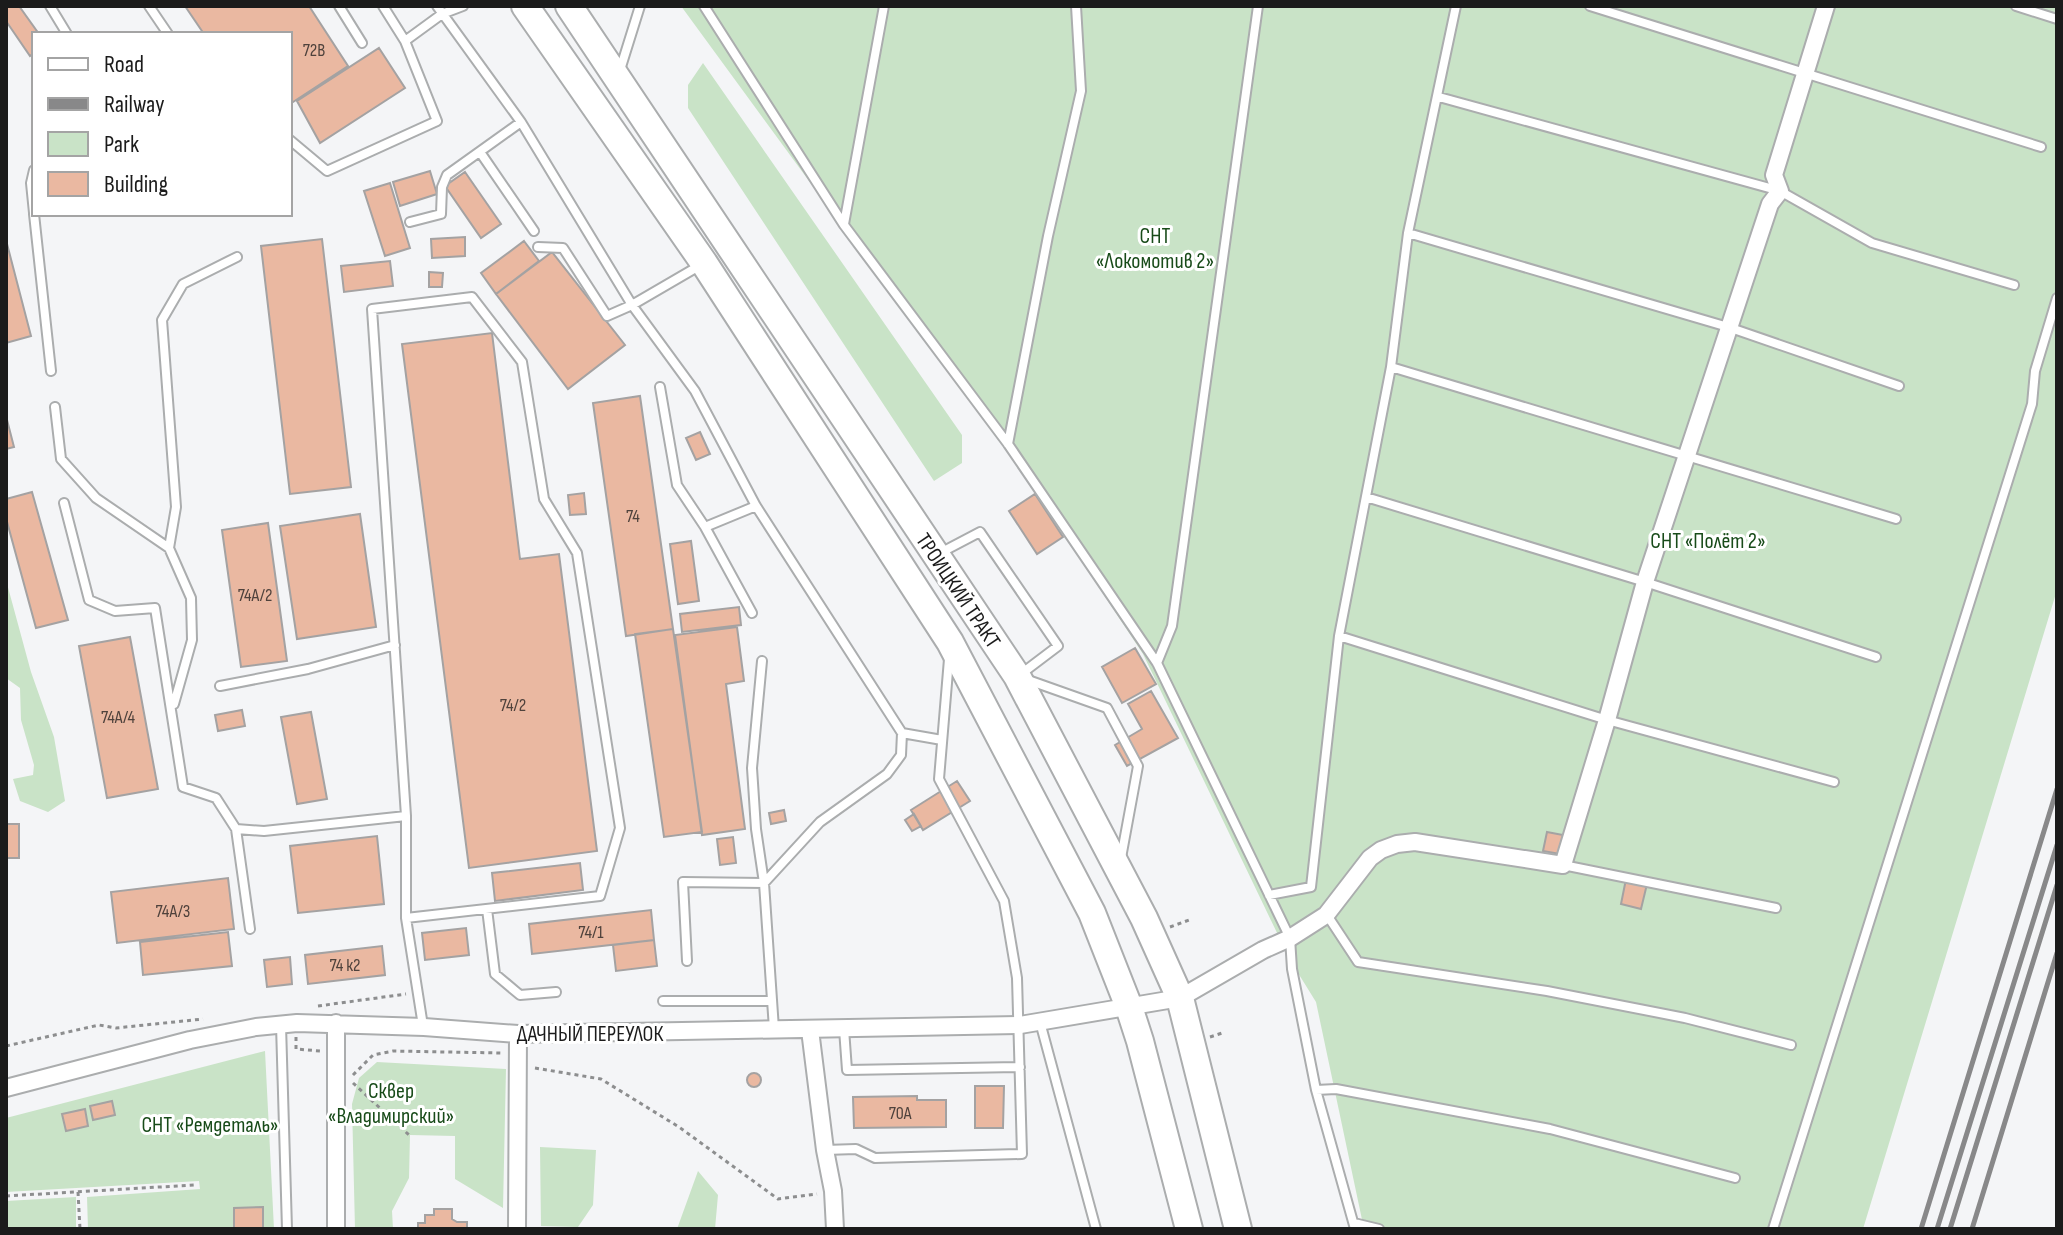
<svg xmlns="http://www.w3.org/2000/svg" width="2063" height="1235" viewBox="0 0 2063 1235" font-family="'Sofia Sans Condensed',sans-serif">
	<style>
		.green { fill: #c9e3c7 }
		.building { fill: #eab8a1; stroke: #a4a2a2; stroke-width: 2 }
		.lines { fill: none; stroke-linecap: round; stroke-linejoin: round }
		.service-casing { stroke: #abadae; stroke-width: 12 }
		.minor-casing { stroke: #abadae; stroke-width: 20 }
		.primary-casing { stroke: #abadae; stroke-width: 30 }
		.path { stroke: #8d8e8f; stroke-width: 3; stroke-dasharray: 4 4; stroke-linecap: butt }
		.service { stroke: #fff; stroke-width: 8 }
		.minor { stroke: #fff; stroke-width: 16 }
		.primary { stroke: #fff; stroke-width: 26 }
		.rail { stroke: #888889; stroke-width: 5 }
		.labels { text-anchor: middle; stroke-width: 6; stroke-linejoin: round; paint-order: stroke }
		.number-label { font-size: 18px; fill: #4f423c }
		.park-label { font-size: 22px; fill: #184b19; stroke: #fff }
		.street-label { font-size: 22px; fill: #1b1b1b; stroke: #fff }
	</style>
	<rect width="100%" height="100%" fill="#f4f5f7"/>
	<path class="green" d="M681,6h1376v584l-194,639h-499l-48,-227 -26,-42 -147,-306 -116,-175z
		M703,63l259,372v28l-28,18 -246,-373v-23z
		M6,580l25,92 23,65 11,64 -17,11 -28,-11 -7,-22 20,-4 1,-10 -13,-45 -1,-32 -14,-10z
		M265,1051l9,178h-186l-1,-32 113,-8 -1,-8 -193,11v-74z
		M377,1062l129,7 -3,139 -48,-29v-43l-45,-1 -1,43 -17,33 1,18h-38l-3,-125 7,-26z
		M540,1147l56,3 -3,55 -15,22 -37,-1z
		M698,1171l20,24 -3,34h-38z
		M76,1197v32h-70v-28z"/>
	<path class="building" d="M6,6h13l20,28h-5v19l-4,3 -24,-35z
		M185,6h124l39,60 -58,38v-70h-86z
		M379,48l26,40 -85,55 -23,-42z
		M430,171l7,23 -37,12 -7,-24z
		M465,172l36,52 -20,14 -36,-52z
		M390,183l20,65 -25,8 -21,-65z
		M465,237v19l-33,2 -1,-19z
		M322,239l29,248 -61,7 -29,-248z
		M6,240l25,96 -25,7z
		M524,241l15,20 -43,33 -15,-21z
		M552,252l73,93 -57,44 -72,-95z
		M390,261l3,25 -49,6 -3,-26z
		M429,272l14,1 -1,14h-13z
		M492,333l28,226 39,-5 38,297 -128,17 -67,-524z
		M640,396l33,233 -47,7 -33,-233z
		M6,416l8,31 -8,2z
		M700,432l10,22 -14,6 -10,-22z
		M32,492l36,128 -32,8 -30,-110v-19z
		M584,493l2,21 -16,1 -2,-20z
		M1035,494l28,43 -26,17 -28,-43z
		M360,514l16,113 -79,12 -17,-113z
		M268,523l19,138 -46,6 -19,-137z
		M691,541l8,60 -21,3 -8,-60z
		M739,607l2,18 -59,7 -2,-18z
		M737,627l7,54 -18,3 19,145 -43,6 -27,-200z
		M673,629l29,203 -38,5 -29,-203z
		M130,637l28,152 -51,9 -28,-152z
		M1135,648l21,36 -34,19 -20,-36z
		M1151,691l27,47 -51,28 -12,-21 27,-16 -14,-25z
		M242,710l3,16 -27,5 -3,-16z
		M311,712l16,87 -30,5 -16,-87z
		M957,781l13,20 -47,29 -12,-20z
		M784,810l2,11 -15,3 -2,-11z
		M914,814l7,12 -9,5 -7,-11z
		M6,824h13v34h-13z
		M1547,832l16,3 -3,19 -17,-3z
		M377,836l7,68 -86,9 -8,-67z
		M733,837l3,26 -16,2 -3,-26z
		M580,863l3,27 -88,11 -3,-28z
		M228,878l6,51 -117,14 -6,-51z
		M1626,879l21,5 -6,25 -20,-5z
		M651,910l3,30 -122,14 -3,-30z
		M466,928l3,27 -44,5 -3,-27z
		M228,932l4,34 -89,9 -3,-33z
		M654,940l3,26 -41,5 -3,-26z
		M382,946l3,29 -77,9 -3,-29z
		M290,957l2,27 -25,3 -3,-27z
		M747 1080a7 7 0 1 1 14 0a7 7 0 1 1-14 0Z
		M975,1086h29l-1,42h-28z
		M917,1096v4h29v27l-92,1 -1,-31z
		M112,1101l3,14 -22,5 -3,-14z
		M85,1109l3,17 -22,5 -4,-17z
		M263,1207v22h-29v-21z
		M434,1209h18v10l5,3h10v7h-49v-6h7v-8h9z"/>
	<g class="lines">
		<defs>
			<path id="service" d="M50,6l17,28
				M149,6l19,28
				M339,6l23,37
				M437,6l84,116 111,183 63,86 61,115 146,227 40,7
				M704,6l140,219 164,219 149,219 133,275 2,31 24,121 20,-1 214,40 185,49
				M1590,6l451,141
				M2016,6l41,13
				M405,41l37,-27 21,-8
				M620,70l20,-64
				M1439,97l341,94 92,52 142,42
				M290,140l37,31 110,-50 -32,-80 -22,-35
				M480,152l54,79
				M34,170l-3,13 3,30
				M34,214l17,157
				M410,222l31,-8 1,-27 5,-12 74,-53
				M844,224l40,-218
				M1408,233l320,94 171,59
				M538,247l25,1 44,68 25,-11 67,-39
				M1391,367l505,152
				M660,387l17,98 28,42 47,86
				M55,407l6,52 35,39 73,50
				M1008,444l40,-208 33,-145 -5,-85
				M1366,497l279,85 231,75
				M64,503l25,97 26,11 40,-3 28,179 33,11 20,31 28,2 142,-15
				M705,527l51,-21
				M940,553l40,-21 78,114 -37,28
				M1339,636l268,84 227,62
				M762,661l-10,107 4,61 8,54
				M1157,663l15,-37 86,-620
				M1028,680l79,28 31,58 -17,92
				M220,686l88,-17 87,-24
				M174,704l18,-64 -1,-42 -22,-50 7,-41 -14,-187 21,-36 54,-27
				M236,829l14,100
				M1563,865l213,43
				M764,883l56,-61 67,-48 14,-19 1,-22
				M1269,895l42,-8 28,-251 52,-269 17,-134 48,-227
				M487,909l8,65 25,21 36,-3
				M1327,915l31,47 189,29 138,27 106,27
				M406,918l194,-22 20,-68 -43,-275 -33,-54 -22,-137 -50,-65 -100,12 34,507v102l17,108
				M687,961l-4,-79 81,1 10,146
				M663,1001h109
				M1040,1022l56,207
				M281,1025l6,204
				M844,1029l3,41 173,-3
				M1316,1090l39,139
				M825,1150l31,-1 19,9 147,-4 -5,-176 -13,-77 -65,-122 10,-120
				M1354,1223l25,6
				M1773,1229l259,-825 3,-33 22,-73"/>
			<path id="minor" d="M810,1030l15,120 8,41 2,38
				M6,1088l184,-48 66,-13 41,-4 127,4 94,7 502,-9 160,-27 83,-48 27,-12 36,-23 44,-57 11,-8 16,-6 18,-2 148,23 44,-145 38,-138 125,-378 10,-13 -6,-16 52,-169
				M336,1229v-206
				M517,1229l1,-195"/>
			<path id="primary" d="M525,6l179,257 246,379 142,271 37,94 11,34 49,188
				M569,6l448,670 127,242 36,80 58,231"/>
		</defs>
		<use href="#service" class="service-casing"/>
		<use href="#minor" class="minor-casing"/>
		<use href="#primary" class="primary-casing"/>
		<path class="path" d="M1170,927l19,-7
			M318,1006l88,-12
			M296,1037v12l24,2
			M1210,1037l15,-5
			M6,1046l93,-21 17,3 87,-9
			M535,1068l66,11 78,48 99,72 39,-5
			M353,1075l20,-20 20,-4 108,2
			M353,1083l56,52
			M78,1192l2,37
			M6,1196l188,-11"/>
		<use href="#service" class="service"/>
		<use href="#minor" class="minor"/>
		<use href="#primary" class="primary"/>
		<path class="rail" d="M1921,1229l136,-440
			M1937,1229l120,-384
			M1950,1229l107,-344
			M1972,1229l85,-276"/>
	</g>
	<g class="labels">
		<g class="number-label">
			<text x="314" y="56">72В</text>
			<text x="633" y="522">74</text>
			<text x="255" y="601">74А/2</text>
			<text x="513" y="711">74/2</text>
			<text x="118" y="723">74А/4</text>
			<text x="173" y="917">74А/3</text>
			<text x="591" y="938">74/1</text>
			<text x="345" y="971">74 к2</text>
			<text x="900" y="1119">70А</text>
		</g>
		<g class="park-label">
			<text x="1155" y="243">СНТ<tspan x="1155" dy="25">«Локомотив 2»</tspan></text>
			<text x="1708" y="548">СНТ «Полёт 2»</text>
			<text x="391" y="1098">Сквер<tspan x="391" dy="25">«Владимирский»</tspan></text>
			<text x="210" y="1132">СНТ «Ремдеталь»</text>
		</g>
		<g class="street-label">
			<text transform="translate(959 590) rotate(56)" y="8">ТРОИЦКИЙ ТРАКТ</text>
			<text x="590" y="1041">ДАЧНЫЙ ПЕРЕУЛОК</text>
		</g>
	</g>
	<rect width="2063" height="1235" fill="none" stroke="#1b1b1b" stroke-width="16"/>
	<rect x="32" y="32" width="260" height="184" fill="#ffffff" stroke="#a4a4a4" stroke-width="2"/>
	<rect x="48" y="58" width="40" height="12" fill="#ffffff" stroke="#a4a4a4" stroke-width="2"/>
	<text x="104" y="72" font-size="24" fill="#1b1b1b">Road</text>
	<rect x="48" y="98" width="40" height="12" fill="#888889" stroke="#a4a4a4" stroke-width="2"/>
	<text x="104" y="112" font-size="24" fill="#1b1b1b">Railway</text>
	<rect x="48" y="132" width="40" height="24" fill="#c9e3c7" stroke="#a4a4a4" stroke-width="2"/>
	<text x="104" y="152" font-size="24" fill="#1b1b1b">Park</text>
	<rect x="48" y="172" width="40" height="24" fill="#eab8a1" stroke="#a4a4a4" stroke-width="2"/>
	<text x="104" y="192" font-size="24" fill="#1b1b1b">Building</text>
</svg>
